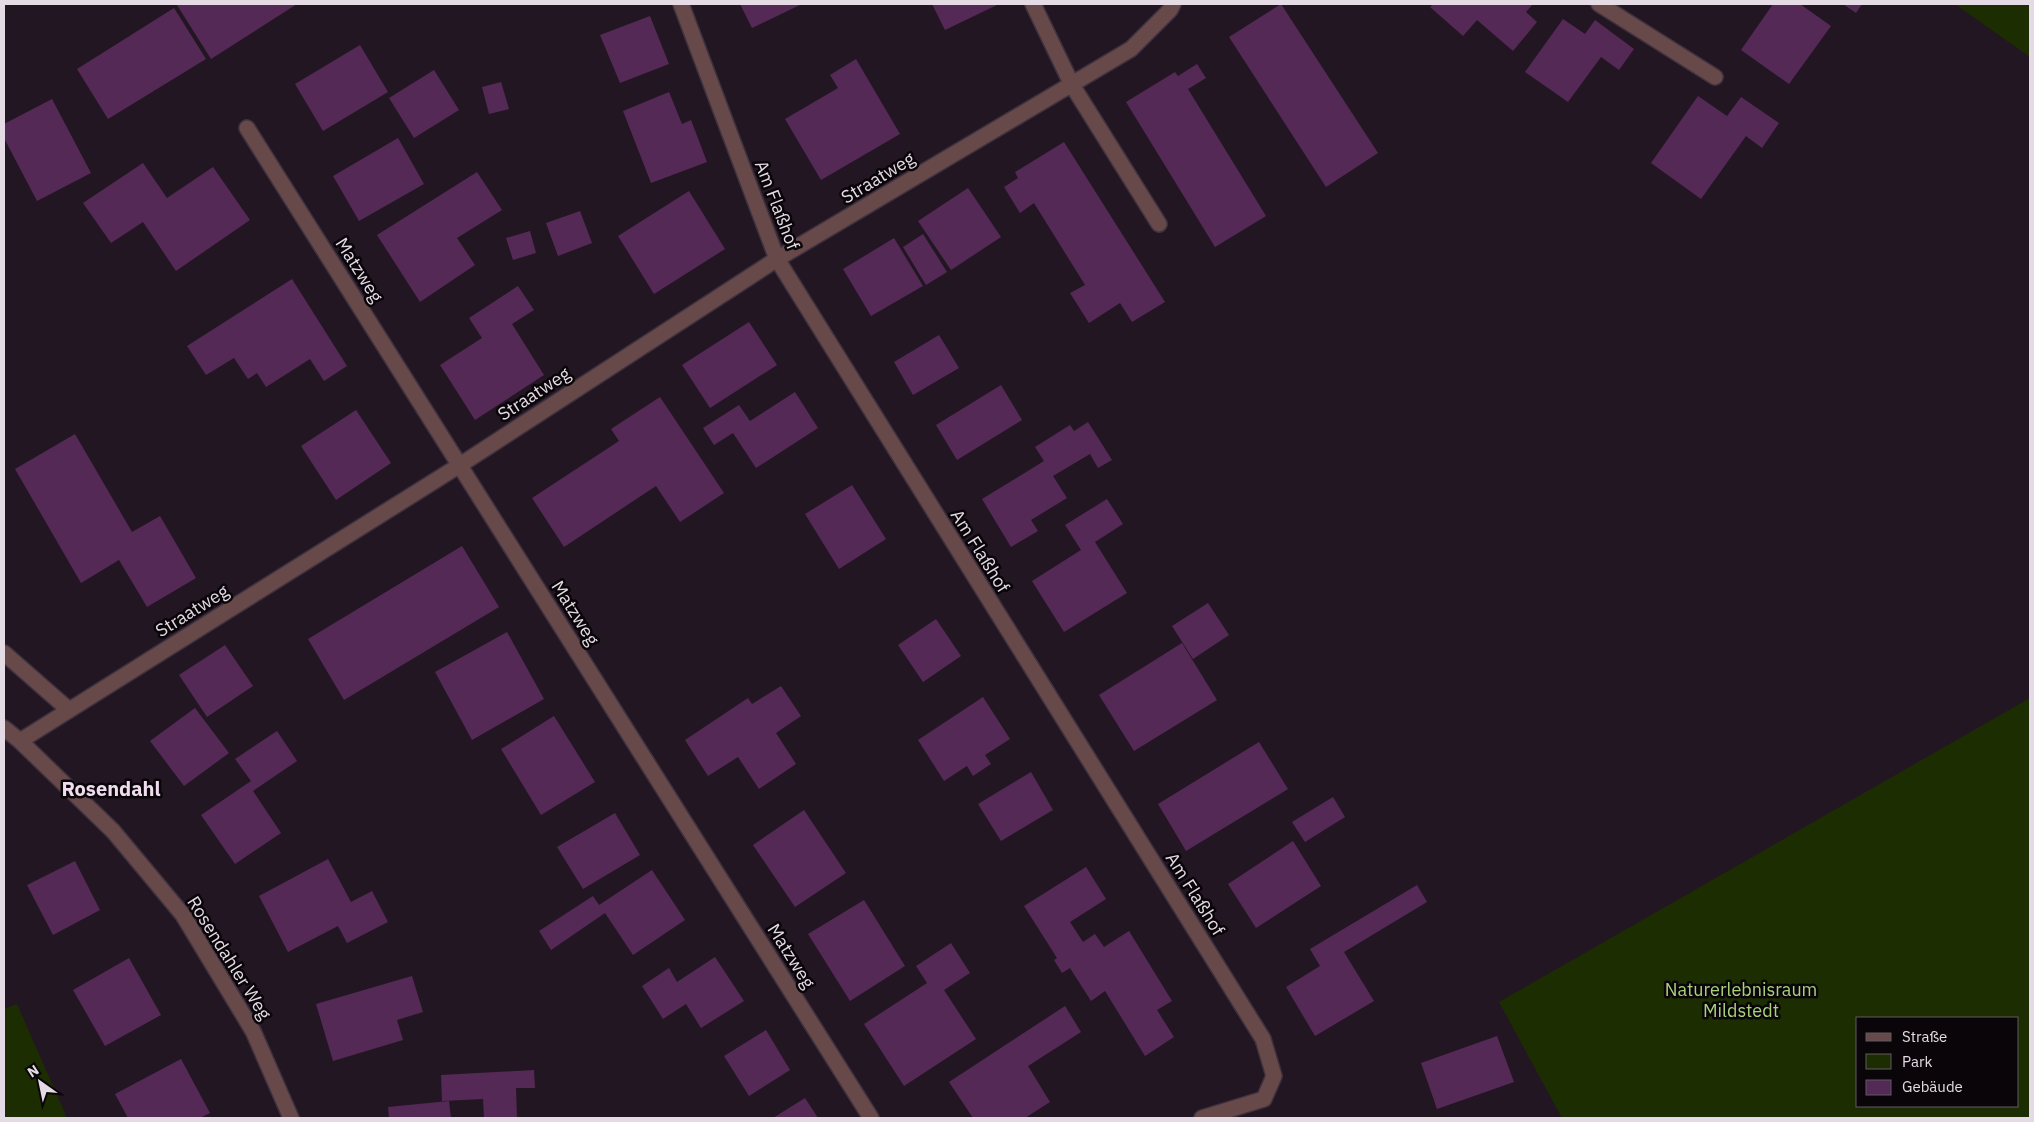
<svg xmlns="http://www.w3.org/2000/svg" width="2034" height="1122" viewBox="0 0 2034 1122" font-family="'IBM Plex Sans',sans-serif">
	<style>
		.green { fill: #1c2e01; fill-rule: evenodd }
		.building { fill: #552956 }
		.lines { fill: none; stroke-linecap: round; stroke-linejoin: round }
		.minor-casing { stroke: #3e323e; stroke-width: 18 }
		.minor { stroke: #68494a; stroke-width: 15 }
		.labels { text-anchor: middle; stroke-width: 5; stroke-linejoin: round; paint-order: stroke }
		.street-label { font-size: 18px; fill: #e4dbe4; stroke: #090509 }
		.park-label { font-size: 18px; fill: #aad27b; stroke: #090509 }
		.quarter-label { font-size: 20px; font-weight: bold; fill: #efddee; stroke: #090509 }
	</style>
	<rect width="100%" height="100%" fill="#231623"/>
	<path class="green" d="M1955,4h75v53z
		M2030,698v420h-468l-63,-116zM1858,1018h160v88h-160z
		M17,1004l50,114h-63v-109z"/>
	<path class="building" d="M178,4h119l-86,55 -34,-54z
		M740,4h62l-50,24z
		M932,4h67l-54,26z
		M1281,4l97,149 -52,34 -97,-150z
		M1433,4h100l-7,8 11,10 -24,29 -36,-31 -14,16 -33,-29z
		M1773,4h27l31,22 -42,58 -48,-34z
		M1843,4h19l-6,9z
		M174,8l32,51 -98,60 -31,-50z
		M650,16l19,48 -49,19 -20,-48z
		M1563,19l22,15 10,-14 39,29 -15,21 -18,-13 -33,45 -43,-30z
		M360,45l28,47 -65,39 -28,-47z
		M856,59l44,75 -79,46 -36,-61 53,-31 -8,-13z
		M1197,64l9,14 -18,11 78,127 -51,31 -89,-145 49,-30 3,4z
		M434,70l25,40 -45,28 -25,-40z
		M501,82l8,27 -20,5 -7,-27z
		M669,92l13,32 9,-4 16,42 -56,21 -28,-72z
		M1698,96l29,20 14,-19 38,26 -17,25 -16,-12 -45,63 -50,-36z
		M52,99l39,74 -54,28 -33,-63v-14z
		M398,138l26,46 -65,37 -26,-45z
		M1064,142l101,160 -33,20 -12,-19 -31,20 -19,-30 15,-8 -51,-82 -14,10 -16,-26 14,-9 -3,-6z
		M143,163l24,35 46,-31 37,53 -74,51 -33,-49 -32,21 -28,-40z
		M477,172l25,38 -45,28 18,27 -55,37 -43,-67z
		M968,188l33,49 -50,33 -33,-49z
		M689,191l36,58 -71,45 -36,-58z
		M580,211l12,32 -34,13 -12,-33z
		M530,231l6,22 -23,7 -7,-22z
		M923,234l24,38 -21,13 -23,-38z
		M894,238l29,48 -52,30 -28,-47z
		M292,279l55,87 -23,15 -14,-22 -44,28 -9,-14 -9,6 -14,-21 -28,17 -19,-29z
		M518,286l16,24 -22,14 32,51 -69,45 -35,-55 42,-27 -13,-20z
		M749,322l28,43 -67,43 -28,-43z
		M939,335l20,33 -46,27 -19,-33z
		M1001,385l21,35 -65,40 -21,-35z
		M795,392l23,36 -62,40 -23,-35 -19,12 -11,-17 36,-23 11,16z
		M660,397l64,96 -44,29 -24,-36 -92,61 -32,-49 87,-57 -8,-12z
		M356,410l35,53 -55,37 -35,-54z
		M1088,422l24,38 -14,8 -8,-14 -37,22 14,22 -36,22 7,11 -27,16 -29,-48 62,-38 -9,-14 35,-22 4,6z
		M75,434l57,98 28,-16 36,62 -49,29 -28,-47 -38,23 -66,-114z
		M852,485l34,54 -47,30 -34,-55z
		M1107,499l16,25 -28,18 32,51 -63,39 -32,-51 49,-31 -16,-25z
		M462,546l37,61 -155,93 -36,-61z
		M1208,603l21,32 -36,24 -21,-33z
		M936,619l25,37 -38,26 -25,-37z
		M507,632l37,67 -72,41 -37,-68z
		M1182,643l35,57 -83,51 -35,-56z
		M225,645l28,41 -46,31 -28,-42z
		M781,686l20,30 -25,17 20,31 -37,25 -21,-32 -30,19 -23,-36 63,-42 4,6z
		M983,697l27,42 -25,16 6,9 -18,12 -6,-10 -23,15 -26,-41z
		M195,708l34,45 -45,33 -34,-45z
		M554,716l41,66 -54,33 -40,-66z
		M277,731l20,30 -44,30 28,42 -46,31 -34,-49 50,-34 -16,-22z
		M1259,742l29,47 -102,62 -28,-47z
		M1031,772l22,38 -52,31 -23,-37z
		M1333,797l12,20 -40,25 -13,-20z
		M804,810l42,63 -51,34 -42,-62z
		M615,813l25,42 -57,34 -26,-42z
		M1293,841l28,45 -65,42 -28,-44z
		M328,859l23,43 21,-11 16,31 -41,21 -9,-17 -50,26 -29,-56z
		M75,861l25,49 -47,25 -26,-50z
		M1086,867l20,32 -36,23 13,20 12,-8 9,13 25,-16 43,70 -15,9 17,27 -29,19 -40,-65 -14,10 -21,-33 -8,5 -8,-13 3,-2 -33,-52z
		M652,870l33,50 -52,35 -28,-42 -54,37 -12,-19 54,-35 6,9z
		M1417,885l10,17 -83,50 30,49 -59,35 -29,-49 34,-21 -10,-17z
		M864,900l41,66 -55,35 -42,-67z
		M951,943l19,30 -26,17 32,49 -72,47 -40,-62 63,-41 -11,-17z
		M715,957l29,44 -43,27 -15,-24 -23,15 -21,-33 27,-18 8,14z
		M129,958l32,57 -56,31 -32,-56z
		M412,976l11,36 -26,8 6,20 -70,21 -17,-57z
		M1065,1006l16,26 -53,34 22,36 -25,16h-52l-24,-36z
		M766,1030l24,40 -41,26 -25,-40z
		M1497,1036l17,46 -77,27 -16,-46z
		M181,1059l29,54 -10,5h-72l-13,-24z
		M534,1070l1,18h-19l1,30h-33l-1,-19 -41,2 -1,-26z
		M805,1098l13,20h-45z
		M449,1101l2,17h-62l-1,-11z"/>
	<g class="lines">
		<defs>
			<path id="minor" d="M681,4l96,255 486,780 11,37 -10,23 -62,19
				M1033,4l39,81 87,139
				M1599,4l116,73
				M247,128l624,990
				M4,653l65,57
				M4,728l16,13 93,90 70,84 70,116 38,87
				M20,741l440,-276 317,-206 354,-210 39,-39 3,-6"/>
		</defs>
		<use href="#minor" class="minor-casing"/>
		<use href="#minor" class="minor"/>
	</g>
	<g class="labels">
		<g class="street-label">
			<text transform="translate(878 178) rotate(-31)" y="6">Straatweg</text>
			<text transform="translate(777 205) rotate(69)" y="6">Am Flaßhof</text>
			<text transform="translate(359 270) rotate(58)" y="6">Matzweg</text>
			<text transform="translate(534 394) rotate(-33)" y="6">Straatweg</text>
			<text transform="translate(980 551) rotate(58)" y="6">Am Flaßhof</text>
			<text transform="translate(192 611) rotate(-32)" y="6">Straatweg</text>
			<text transform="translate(575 613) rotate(58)" y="6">Matzweg</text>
			<text transform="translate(1195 894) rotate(58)" y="6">Am Flaßhof</text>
			<text transform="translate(791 956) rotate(58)" y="6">Matzweg</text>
			<text transform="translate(229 958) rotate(58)" y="6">Rosendahler Weg</text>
		</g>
		<g class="park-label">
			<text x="1741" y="996">Naturerlebnisraum<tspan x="1741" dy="21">Mildstedt</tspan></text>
		</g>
		<g class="quarter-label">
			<text x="111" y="796">Rosendahl</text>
		</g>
	</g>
	<rect width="2034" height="1122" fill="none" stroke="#e4dbe4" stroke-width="10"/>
	<rect x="1856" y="1017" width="162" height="90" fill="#090509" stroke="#615b61"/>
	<rect x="1866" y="1033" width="25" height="8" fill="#68494a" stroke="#615b61"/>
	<text x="1902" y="1042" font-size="15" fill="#e4dbe4">Straße</text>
	<rect x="1866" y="1054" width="25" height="15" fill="#1c2e01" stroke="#615b61"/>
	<text x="1902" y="1067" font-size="15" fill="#e4dbe4">Park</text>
	<rect x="1866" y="1080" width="25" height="15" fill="#552956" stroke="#615b61"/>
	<text x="1902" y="1092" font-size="15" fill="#e4dbe4">Gebäude</text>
	<g transform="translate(40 1082) rotate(327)" stroke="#090509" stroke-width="4" paint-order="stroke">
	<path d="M0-4L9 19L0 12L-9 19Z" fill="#e4dbe4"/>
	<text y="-8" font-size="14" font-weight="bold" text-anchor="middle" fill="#e4dbe4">N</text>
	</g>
</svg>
